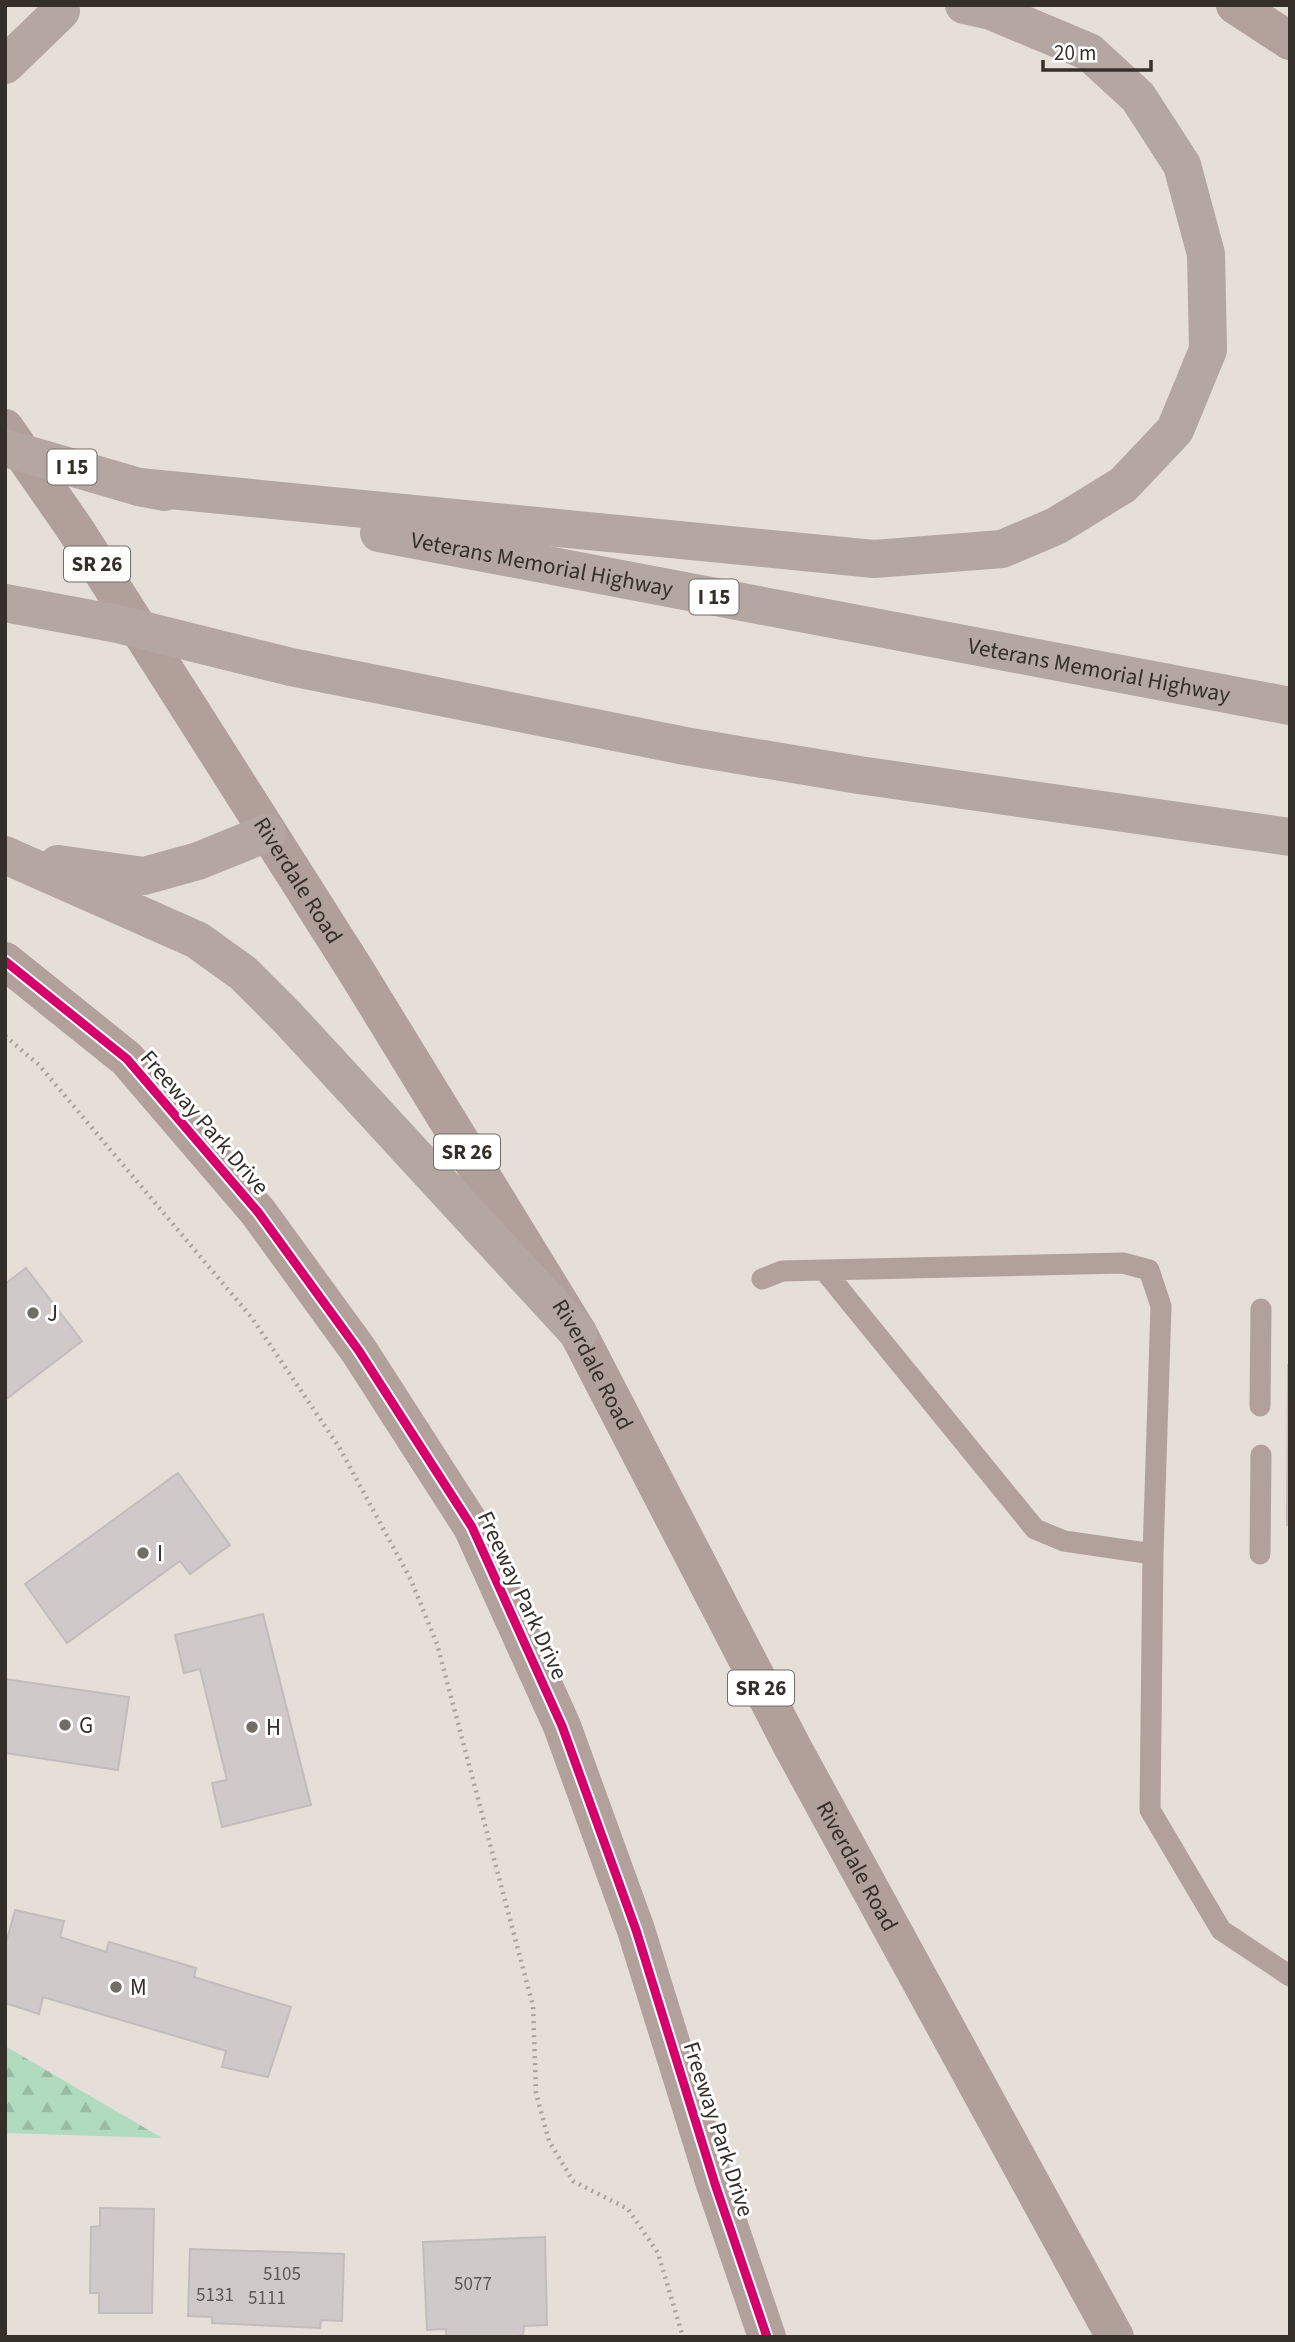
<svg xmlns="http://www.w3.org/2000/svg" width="1295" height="2342" viewBox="0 0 1295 2342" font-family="'Source Sans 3',sans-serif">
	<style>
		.forest { fill: url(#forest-firs) }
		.building { fill: #cfcac9; stroke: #c2bdbd; stroke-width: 2 }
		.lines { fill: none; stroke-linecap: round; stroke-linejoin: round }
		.path { stroke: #ada19c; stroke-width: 4.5; stroke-dasharray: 2 5; stroke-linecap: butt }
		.service { stroke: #b2a09b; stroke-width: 21 }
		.minor { stroke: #b2a09b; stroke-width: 38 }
		.tertiary { stroke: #b2a09b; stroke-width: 38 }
		.primary { stroke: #b19f9a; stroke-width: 38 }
		.motorway { stroke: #b4a6a0; stroke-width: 38 }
		.cycleway-casing { stroke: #fff; stroke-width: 13 }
		.cycleway { stroke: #d6006c; stroke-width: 9 }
		.poi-dot { fill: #726d66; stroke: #fff; stroke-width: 2.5 }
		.labels { text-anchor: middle; stroke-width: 6; stroke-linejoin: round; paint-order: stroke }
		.number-label { font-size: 19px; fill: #5c5753 }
		.shield { fill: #fff; stroke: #716d69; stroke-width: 2 }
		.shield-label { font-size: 21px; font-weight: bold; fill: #342f29 }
		.street-label { font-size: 23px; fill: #342f29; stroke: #fff }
		.poi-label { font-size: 23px; fill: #342f29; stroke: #fff; text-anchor: start }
	</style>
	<defs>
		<pattern id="forest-firs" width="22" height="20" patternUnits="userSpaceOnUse" patternTransform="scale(1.75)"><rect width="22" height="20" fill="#b0dbbe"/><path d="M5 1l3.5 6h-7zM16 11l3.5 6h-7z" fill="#98bca3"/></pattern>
	</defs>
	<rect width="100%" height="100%" fill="#e6dfd7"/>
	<path class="forest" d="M5,2046l157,92 -157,-5z"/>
	<path class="building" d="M26,1268l56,73 -77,59v-116z
		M1288,1365h2v160h-3z
		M178,1473l52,72 -40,29 -10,-13 -113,82 -42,-59z
		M263,1614l48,191 -89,22 -10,-44 15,-3 -27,-111 -16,4 -9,-38z
		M5,1679l124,18 -11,73 -113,-17z
		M15,1910l49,11 -4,16 46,15 3,-10 87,26 -2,9 97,30 -23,70 -46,-10 4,-16 -183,-54 -4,17 -34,-11v-56z
		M100,2208l54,1 -2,104h-53v-20h-9l1,-66 9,-1z
		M545,2237l2,88 -23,1 -1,9 -17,2h-60v-8l-19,1 -4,-88z
		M190,2249l154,5 -2,67 -21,-1 -1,8 -108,-5v-6l-24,-1z"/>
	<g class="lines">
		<path class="path" d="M5,1036l34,29 213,253 87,129 72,133 26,64 96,362 3,87 13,48 24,40 55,28 30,44 25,84"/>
		<path class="service" d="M824,1270l299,-7 26,7 12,36 -8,248 -3,256 71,120 69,46
			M762,1279l20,-8 42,-1 211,259 29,12 89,13
			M1260,1406l1,-97
			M1260,1554l1,-99"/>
		<path class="minor" d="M1235,5l55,36"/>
		<path class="tertiary" d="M5,961l122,98 131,153 101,139 113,176 90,199 74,204 79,254 52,153"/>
		<path class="primary" id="s1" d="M5,428l70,101 111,174 170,268 222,362 215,415 322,589"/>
		<g class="motorway">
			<path d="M5,65l56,-54"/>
			<path d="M5,448l134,39 26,5"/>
			<path d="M139,487l735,72 128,-10 54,-23 67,-41 52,-55 33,-80 -2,-96 -24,-89 -44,-68 -49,-45 -98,-41 -27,-6"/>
			<path id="s2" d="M379,533l911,173"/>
			<path d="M5,603l113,21 173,43 394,79 174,29 431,62"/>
			<path d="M5,855l192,85 46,33 44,44 291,316"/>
			<path d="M58,864l86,12 54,-15 69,-28"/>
		</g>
		<defs>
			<path id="cycleway" d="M5,961l122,98 131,153 101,139 113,176 90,199 74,204 79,254 52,153"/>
		</defs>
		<use href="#cycleway" class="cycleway-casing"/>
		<use href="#cycleway" class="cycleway"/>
	</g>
	<g class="poi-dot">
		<circle cx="33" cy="1313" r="7"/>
		<circle cx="143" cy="1553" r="7"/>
		<circle cx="65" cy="1725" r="7"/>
		<circle cx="252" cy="1727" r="7"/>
		<circle cx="116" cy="1987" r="7"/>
	</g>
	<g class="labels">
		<g class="number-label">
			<text x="282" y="2280">5105</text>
			<text x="473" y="2290">5077</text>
			<text x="215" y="2301">5131</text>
			<text x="267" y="2304">5111</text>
		</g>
		<g class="shield">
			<rect x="47.5" y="449.5" width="49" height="35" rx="5"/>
			<rect x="64" y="546.5" width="66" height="35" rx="5"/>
			<rect x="689.5" y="579.5" width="49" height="35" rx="5"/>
			<rect x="434" y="1134.5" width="66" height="35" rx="5"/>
			<rect x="728" y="1670.5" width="66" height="35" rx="5"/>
		</g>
		<g class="shield-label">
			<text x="72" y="474">I 15</text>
			<text x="97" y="571">SR 26</text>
			<text x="714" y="604">I 15</text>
			<text x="467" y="1159">SR 26</text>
			<text x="761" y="1695">SR 26</text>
		</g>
		<g class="street-label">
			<text dy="8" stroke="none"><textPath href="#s2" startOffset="166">Veterans Memorial Highway</textPath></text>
			<text dy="8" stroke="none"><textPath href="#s2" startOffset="733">Veterans Memorial Highway</textPath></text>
			<text dy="8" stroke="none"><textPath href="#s1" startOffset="539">Riverdale Road</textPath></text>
			<text transform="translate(205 1122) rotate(49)" y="8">Freeway Park Drive</text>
			<text dy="8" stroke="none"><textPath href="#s1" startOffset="1106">Riverdale Road</textPath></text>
			<text transform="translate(523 1595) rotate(65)" y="8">Freeway Park Drive</text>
			<text dy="8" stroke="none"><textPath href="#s1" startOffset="1673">Riverdale Road</textPath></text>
			<text transform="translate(719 2129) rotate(72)" y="8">Freeway Park Drive</text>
		</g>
		<g class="poi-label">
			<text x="47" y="1321">J</text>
			<text x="157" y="1561">I</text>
			<text x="79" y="1733">G</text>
			<text x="266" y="1735">H</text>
			<text x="130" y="1995">M</text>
		</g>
	</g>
	<rect width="1295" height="2342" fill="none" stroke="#342f29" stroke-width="14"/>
	<path d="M1043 60v10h108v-10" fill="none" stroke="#342f29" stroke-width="3.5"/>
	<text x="1054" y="60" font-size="21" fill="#342f29" stroke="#ffffff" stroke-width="5" paint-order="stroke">20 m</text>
</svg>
